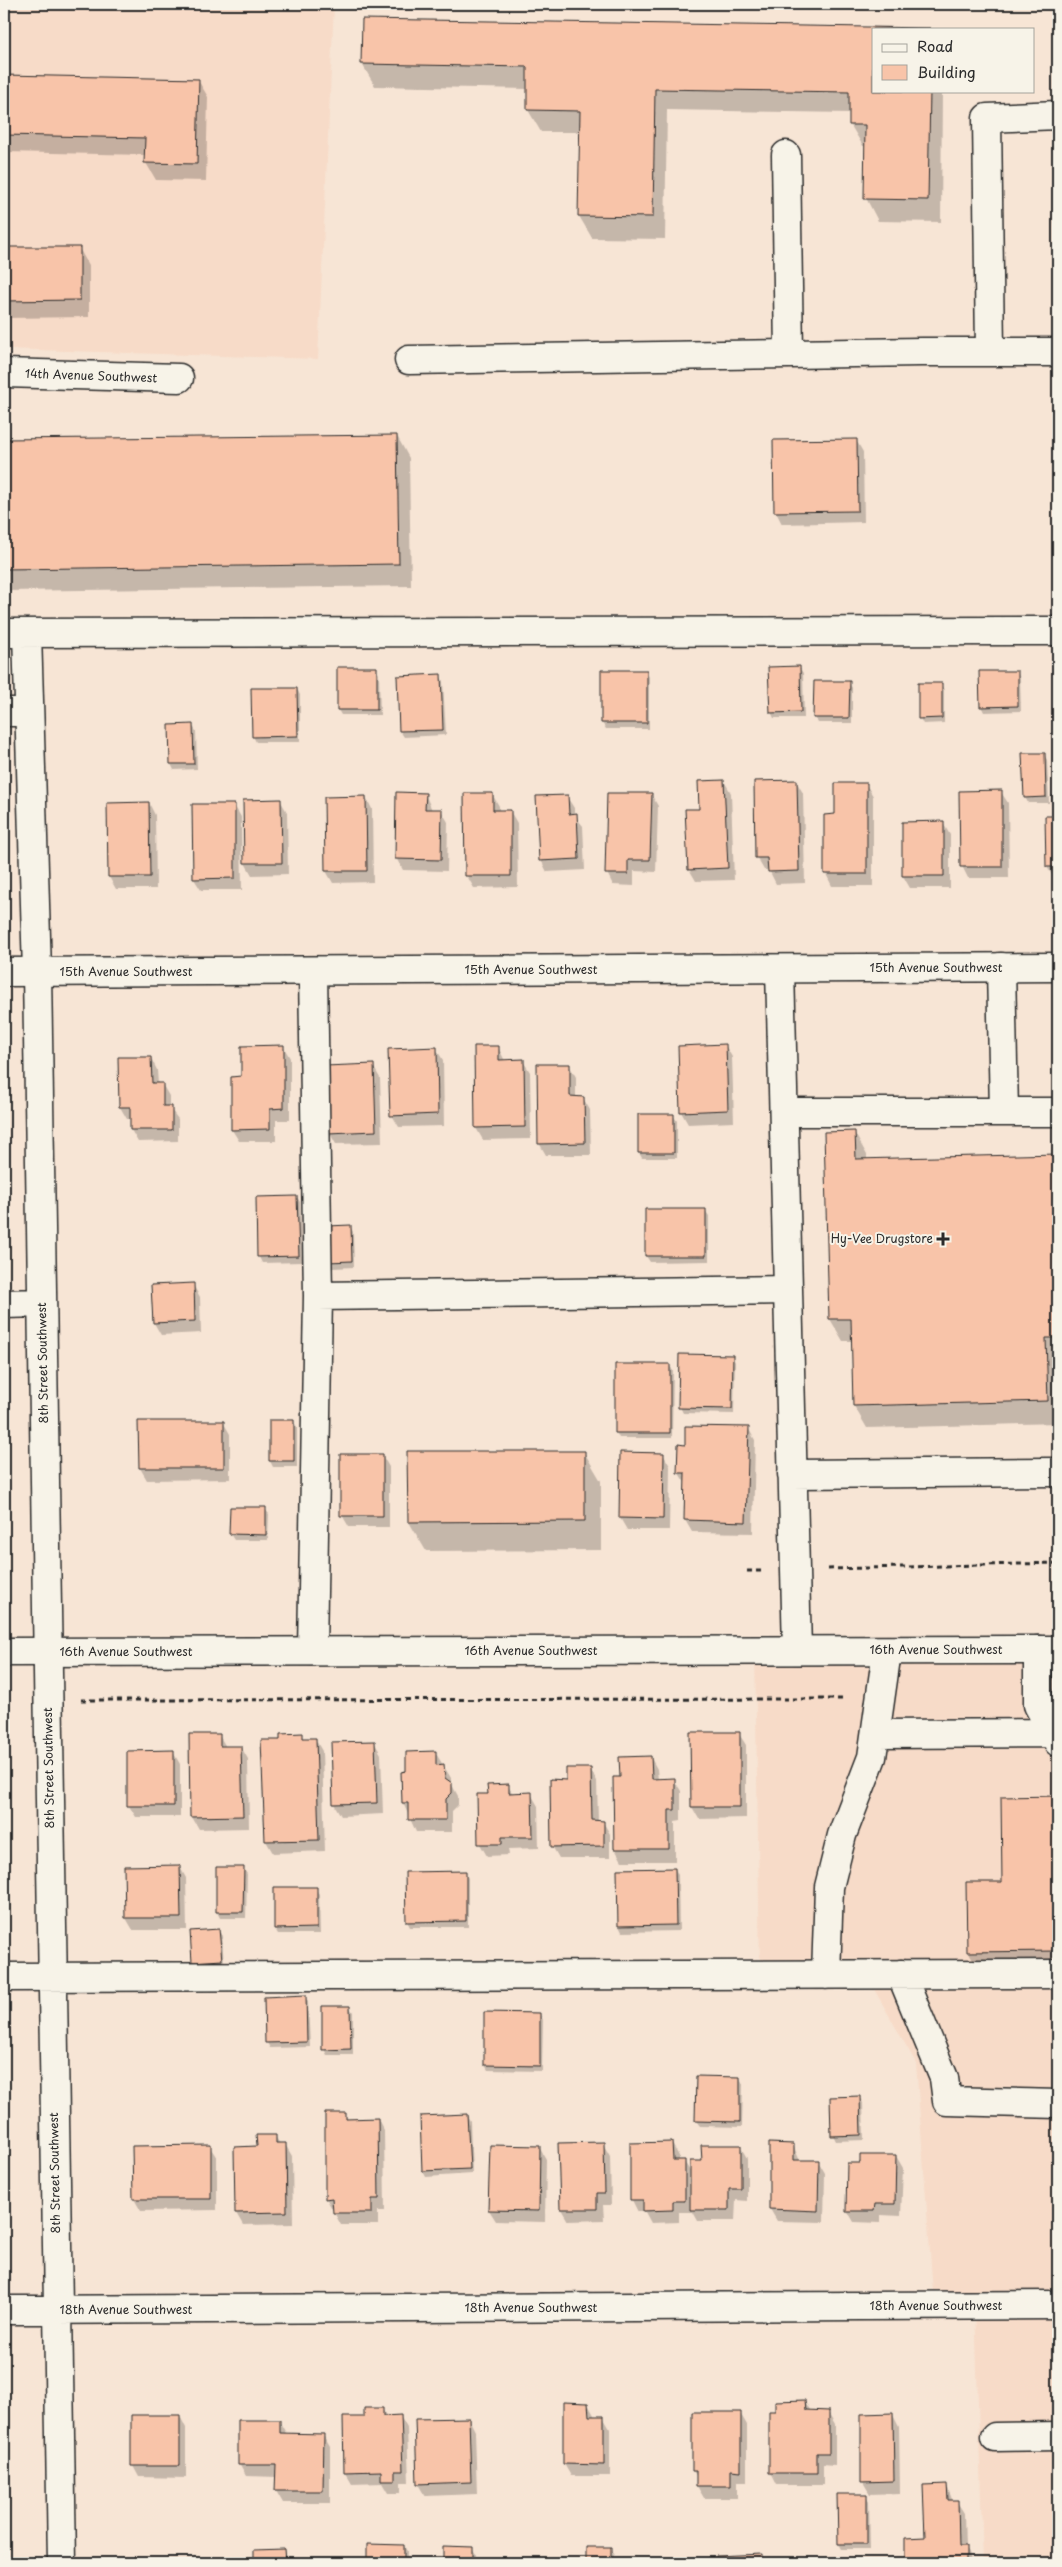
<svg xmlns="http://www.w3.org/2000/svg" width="1062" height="2567" viewBox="0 0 1062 2567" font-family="'Playpen Sans',sans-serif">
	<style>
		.built { fill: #f7dbc8 }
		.shadow { fill: #0003 }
		.building { fill: #f8c4a9; stroke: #2b2b2b }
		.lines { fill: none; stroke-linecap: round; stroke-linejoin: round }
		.minor-casing { stroke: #2b2b2b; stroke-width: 31 }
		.major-casing { stroke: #2b2b2b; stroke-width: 31 }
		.path { stroke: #2b2b2b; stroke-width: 3; stroke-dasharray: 5 4; stroke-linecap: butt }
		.minor { stroke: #f7f3e8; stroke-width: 28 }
		.major { stroke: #f7f3e8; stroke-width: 28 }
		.poi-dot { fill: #2b2b2b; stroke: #f7f3e8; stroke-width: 2 }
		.labels { text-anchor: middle; stroke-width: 4; stroke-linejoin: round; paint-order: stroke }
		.street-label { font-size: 12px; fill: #2b2b2b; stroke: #f7f3e8 }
		.poi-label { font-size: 12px; fill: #2b2b2b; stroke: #f7f3e8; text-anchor: end }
	</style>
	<rect width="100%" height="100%" fill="#f7e5d5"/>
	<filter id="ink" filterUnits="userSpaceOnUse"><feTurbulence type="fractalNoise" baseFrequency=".02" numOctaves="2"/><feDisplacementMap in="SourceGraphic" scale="10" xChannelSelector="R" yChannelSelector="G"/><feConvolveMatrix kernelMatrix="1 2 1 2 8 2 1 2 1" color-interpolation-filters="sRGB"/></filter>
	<g filter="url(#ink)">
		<path class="built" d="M4,4h330l-16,355 -314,-10z
			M755,1650h303v913h-75l-8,-257h-41l-18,-243 -50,-88 -106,-6z"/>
		<path class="shadow" d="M363,21l530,8h-20v62h69l-1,131 -63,-1 -12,-23v-52h-3l-13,-22v-11l-183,-3 -2,129 -73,-1 -13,-22 2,-84h-40l-13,-22 1,-21 -154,-3 -13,-22z
			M4,76l194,4 10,17 -2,84 -50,-1 -10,-17v-8l-141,-3z
			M4,248h75l10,18v51l-85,1z
			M397,436l12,22 2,128 -407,5v-150z
			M856,440l7,12 1,70 -82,2 -6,-12 -2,-71z
			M799,667l4,6 1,45h-30l-3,-6z
			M376,668l3,6 1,41h-39l-3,-5z
			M602,671h44l3,6v52h-43l-4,-6z
			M1017,672l3,6 1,33 -37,1 -3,-6z
			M440,676l3,5 3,54 -42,2 -4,-6 -2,-54z
			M849,682l3,6v35h-34l-3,-6z
			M941,684l3,6v33l-21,1 -3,-6z
			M297,689l3,6v47h-44l-3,-6z
			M192,725l4,6 1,38 -23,1 -3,-6z
			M1044,754l3,6 2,43h-21l-3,-6z
			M724,781l7,12 3,87 -38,1 -7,-12 11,-59z
			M796,781l7,12 2,90 -29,1 -7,-14h-5l-7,-12z
			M866,784l7,12v90h-41l-6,-12 10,-58z
			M1001,792l7,11 1,75h-41l-6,-12z
			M425,794l7,16h9l7,12 -1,49 -44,-1 -7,-12z
			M492,794l7,12v5h11l7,12 1,64 -44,1 -7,-12z
			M651,794l7,12 -2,66 -22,-1v15l-21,-1 -6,-12z
			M366,797l6,12 1,73 -40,1 -7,-12 -1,-73z
			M567,797l7,11v7l9,11 2,44 -38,2 -6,-12z
			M1054,798h4v86l-11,-17 7,-50z
			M280,800l7,12 1,62 -36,1 -7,-12z
			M149,803l6,12 1,74h-40l-7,-12z
			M234,805l7,12 1,73h-41l-7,-11z
			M943,823l7,12v53h-40l-7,-12z
			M725,1045l7,12 2,65 -46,2 -7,-12 -1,-65z
			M283,1046l7,12v62h-14v21h-37l-7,-11 11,-52z
			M498,1047l7,14h18l7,11 1,67 -48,1 -7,-12z
			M436,1049l7,11 1,66 -45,1 -7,-12z
			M151,1058l6,12 1,14h4l7,12v11l9,12v22l-40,1 -7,-12v-11h-4l-7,-12 -1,-48z
			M569,1065l7,12v21h7l7,12 1,45h-45l-7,-12z
			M373,1066l7,12 2,65 -46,1 -7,-12z
			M673,1115l4,6v37h-35l-3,-5z
			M854,1132l13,23v5l191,-5v268l-191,5 -13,-22 -2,-65h-9l-13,-22z
			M297,1197l3,5 2,60 -40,1 -3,-6z
			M705,1210l4,6v45l-59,1 -4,-6z
			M350,1226l3,6 1,35 -21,1 -3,-6z
			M193,1285l7,12 1,36 -40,2 -7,-12z
			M732,1356l3,6 -1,52 -51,-1 -3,-6z
			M670,1366l3,5 -1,67h-53l-3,-6z
			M223,1422l7,12v45l-83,1 -7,-12z
			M294,1422l3,5v40h-24l-3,-6z
			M748,1428l7,12 -2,93 -61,-1 -7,-12 1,-36 -8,-12 8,-26z
			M584,1452l17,29v69l-175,1 -17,-29z
			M663,1454l7,12 -1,64h-42l-7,-12z
			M382,1455l7,12v60h-40l-7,-12z
			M231,1509h34l4,5 -1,26h-34l-4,-6z
			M739,1734l7,11v73l-47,1 -7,-12z
			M219,1735l7,12h15l7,12 1,69 -50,1 -7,-12z
			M302,1735l2,4h11l7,12 3,100 -52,2 -7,-12 -3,-100h18z
			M374,1742l7,12 2,60 -42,2 -7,-12z
			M173,1752l7,12v53h-44l-7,-11z
			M435,1752l16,26v5l7,13v9l-6,6v21h-36l-13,-29 5,-30z
			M651,1758l6,11 1,11h16l7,11v30l-6,1v39h-53l-7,-12 -1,-71h7z
			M590,1769l7,12 1,41h5l7,12v24h-51l-7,-12 15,-65z
			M508,1786l5,8h18l7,12 1,42 -31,1 1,6 -22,1 -7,-12 9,-49z
			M1003,1798h55v170l-79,1 -11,-18 36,-68z
			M180,1867l6,11 1,52h-54l-7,-12z
			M243,1868l4,6 -1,44h-26l-3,-6z
			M675,1869l3,6 1,56 -57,1 -3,-6 -1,-56z
			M465,1873l3,5v49h-58l-3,-6z
			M316,1889l3,5 1,40h-42l-3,-5z
			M219,1931l3,5 2,29 -27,2 -4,-5z
			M305,1997l3,5 2,45 -40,1 -3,-5z
			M349,2007l4,5v43h-26l-3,-6z
			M540,2014l3,6 -1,51 -54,-1 -3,-5z
			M740,2078l3,6 -1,43 -42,-1 -4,-5z
			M859,2097l4,6 1,37 -28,1 -3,-6z
			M345,2114l3,6 30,-1 6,12 1,80h-7v14h-37l-15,-27z
			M467,2115l3,6 2,53 -46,3 -3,-6z
			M275,2136l5,8h5l7,12 1,68 -50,1 -7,-12 22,-65z
			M603,2144l7,12 1,49h-8l1,15 -36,1 -7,-12z
			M672,2144l7,12v6l5,-1 7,12 12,-11 37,-16 7,12v43l-11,-1 -1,21h-37l-5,-9h-14v10l-28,1 -6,-11h-7l-6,-12z
			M771,2145h22l7,16h18l7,12 -1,49 -47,-1 -7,-12z
			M134,2147h76l7,11v52l-76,1 -7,-12z
			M539,2147l7,12 -1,63 -49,-1 -7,-11z
			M896,2156l7,12 -2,48 -20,-1v8l-27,-1 -7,-12 14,-46z
			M805,2401l6,11h17l7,12v41l-12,-1v21h-46l-6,-12 -1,-61z
			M588,2404l7,13h8l7,12v47h-39l-7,-12z
			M382,2409l5,8 13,-1 7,12 2,54h-8v11h-12l-6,-10 -31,1 -7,-12v-54h20z
			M693,2413h47l7,12v57h-10v16h-33l-7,-12 1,-8 -5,-7z
			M893,2415l6,12 1,66 -30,1 -7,-12z
			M180,2416l6,12v50l-47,-1 -6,-11z
			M469,2419l6,12 2,63 -52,2 -7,-12z
			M279,2421l7,12 37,2 7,12v56h-47l-7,-12 1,-14 -31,-1 -7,-12z
			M947,2486l6,16h4l7,11 1,34 7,16h-65l-1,-24h20z
			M866,2495l3,6 1,48h-28l-3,-5z
			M368,2545l36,1 3,5v12h-39z
			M444,2547l28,1 4,6 -1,9h-31z
			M587,2548l23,1 4,5 -1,9h-26z
			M284,2550l3,13h-32v-12z
			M761,2555l3,8h-47v-6z"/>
		<path class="building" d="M362,19l569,9 -58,1v62h57l-2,109 -64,-1 1,-74h-16v-33l-194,-3 -2,128 -75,-1 2,-105 -53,-1v-43l-166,-3z
			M4,75l195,4 -2,85 -53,-1 1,-25 -141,-3z
			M1055,212h3v34h-2z
			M4,247h76v53l-76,1z
			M397,435l2,129 -395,5v-130z
			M857,439l1,72 -84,1 -1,-72z
			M800,666l1,46 -31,1 -2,-46z
			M337,667h40v43h-40z
			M601,670h46v53h-46z
			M979,671h39v35l-38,1z
			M441,674l2,56 -44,1 -2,-55z
			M814,681h36l-1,37h-36z
			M918,683h24v35l-24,1z
			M251,688h46l1,48 -46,1z
			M193,724l1,40h-24l-1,-39z
			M1022,753h23l1,44 -22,1z
			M724,780l4,88 -40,2 -3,-61h14l-1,-28z
			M797,780l2,91 -31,1 -1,-14h-12l-1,-77z
			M835,783h32v91h-43v-59l11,-1z
			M1002,790v77h-42l-1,-76z
			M396,792l30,1 -1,16h17l-1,51 -46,-1z
			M464,793h29v17h18v66h-46z
			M607,793h45l-2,67h-22v14h-23z
			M568,795l1,19 8,-1 2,46 -40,2 -3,-65z
			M366,796l1,75h-42l-1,-74z
			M1052,796h6v84l-3,1v-14h-9l-1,-51h8z
			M281,799l1,64h-38l-1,-63z
			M149,802l1,75h-42l-1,-74z
			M192,804h43v74l-42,1z
			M944,821v55h-42v-54z
			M726,1044l2,66 -48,2 -2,-66z
			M284,1045v63l-14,1v20l-39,1v-53l10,-1v-30z
			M474,1046h25v14l25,-1 1,68 -50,1z
			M437,1047l1,67 -48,2 -2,-67z
			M118,1057h33l1,26h11v23h9v24h-42v-23h-11z
			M374,1064l2,67 -48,2 -3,-67z
			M537,1064h33v32l14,1 1,46 -47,1z
			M638,1114h36v39h-36z
			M855,1131l1,28 202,-5v184h-12l2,63 -195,5 -2,-87h-22l-5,-187z
			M297,1196l2,60 -42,1 -1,-60z
			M645,1209h61v47h-61z
			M351,1225l1,36 -24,1 -1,-36z
			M194,1283l1,38 -42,2 -2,-38z
			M679,1354l54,1 -1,54 -54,-1z
			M615,1364h55v69h-55z
			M269,1420h25v41h-25z
			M138,1421h86v47h-85z
			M685,1426l64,1 -3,95 -62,-2 1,-47h-8l1,-29 7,1z
			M407,1451h178v70l-177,1z
			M620,1452l44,1 -1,66 -44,-1z
			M340,1454h43v62h-43z
			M230,1507h36v28l-37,-1z
			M690,1732h50v75h-49z
			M303,1733v5h13l3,102 -54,1 -4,-101h19v-6z
			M189,1734h31v12h21l2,70 -53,1z
			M375,1741l2,62 -44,1 -2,-62z
			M174,1750v56h-47v-55z
			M436,1751v14l8,-1 1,14 7,5v10l-6,6v21h-38v-17h-6l-1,-31 5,-1v-19z
			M651,1756l1,23 23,-1v32h-6v39h-55l-1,-72h7l-1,-20z
			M566,1768h25l1,52 12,1v25l-53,1 -1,-68 16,1z
			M509,1784v9l23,-1 1,45h-31v7h-24l-1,-50h11l-1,-9z
			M1058,1796v155l-91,1 -1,-70h36l-1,-85z
			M180,1865l1,53h-56l-1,-52z
			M216,1867h28l-1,45h-27z
			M675,1868l1,57 -58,1 -1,-57z
			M466,1871v50l-60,1 -1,-50z
			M274,1887h43v41l-43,1z
			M219,1929l3,31 -30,2 -2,-31z
			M306,1995l1,47 -42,1 -1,-46z
			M322,2006h28l1,43 -29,1z
			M484,2012l56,1v53l-56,-1z
			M696,2076l44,1v45l-45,-1z
			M860,2096l1,39 -30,1 -1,-39z
			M325,2113h21v6l32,-1 1,81h-7v14h-39l-1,-15 -7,1z
			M467,2114l3,55 -48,2 -2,-55z
			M256,2135h20v8h10l1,69 -52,1 -1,-66 23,-1z
			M604,2142l1,51h-8v16h-37l-2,-66z
			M672,2142l1,18h12v41h-12v9l-30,1v-11h-13v-57z
			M769,2143l25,1v16h25l-1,51 -49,-2z
			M211,2145v54h-78l-1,-53z
			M490,2145l50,1 -1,65 -51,-1z
			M701,2145h40v44h-12v21h-39v-49h12z
			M860,2155h36l-1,49h-20l-1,7h-28l1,-48h13z
			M805,2400l1,10 23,1v42h-12v20h-48v-62h6v-10z
			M563,2402l25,1 1,13h15v49l-41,-1z
			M364,2408h19v8l18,-1 2,56h-8v10h-14v-10l-37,1 -1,-55h21z
			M692,2412h49v59l-10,-1v16h-35v-15h-4z
			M893,2413l1,68 -33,1v-68z
			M131,2415h49v51h-49z
			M469,2418l2,64 -54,2 -2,-65z
			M238,2420h42v13l44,1 -1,57h-48l1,-26h-38z
			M947,2484l1,16h10l1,46h7v17h-61v-25l20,-1 -2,-52z
			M837,2494h30v50h-29z
			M367,2544l37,1v18h-37z
			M443,2546l30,1v16h-30z
			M586,2547h25v16h-25z
			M284,2549l1,14h-31v-13z
			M762,2554v9h-46v-7z"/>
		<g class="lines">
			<defs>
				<path id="minor" d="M786,155l3,199
					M990,352l-3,-234 71,-3
					M409,360l512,-8h137
					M4,373l175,5
					M4,633l1054,-2
					M27,633l10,339 25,1591
					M4,712h25
					M1001,967l3,145
					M780,969l17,681
					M784,1112h274
					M318,1296l470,-6
					M4,1304l38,-1
					M792,1474l266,-2
					M1038,1650v55l20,37
					M312,1651l6,-355 -5,-325
					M876,1734l177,-1
					M901,1974l43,104 3,23 111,3
					M826,1975l3,-88 13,-52 30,-78 15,-106
					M4,1977l1054,-3
					M4,2310l1054,-5
					M995,2437l63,-1"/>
				<path id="major" d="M4,972l1054,-5
					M4,1652l1054,-2"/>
			</defs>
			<use href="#minor" class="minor-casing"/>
			<use href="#major" class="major-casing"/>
			<path class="path" d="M828,1569l230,-6
				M747,1571h15
				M4,1575h9
				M81,1700l764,-1
				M4,1701h7"/>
			<use href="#minor" class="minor"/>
			<use href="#major" class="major"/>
		</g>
	</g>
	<path class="poi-dot" d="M940.5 1231.5h5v5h5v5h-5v5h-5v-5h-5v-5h5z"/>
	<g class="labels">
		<g class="street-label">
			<text transform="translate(91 376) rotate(2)" y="4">14th Avenue Southwest</text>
			<text x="936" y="972">15th Avenue Southwest</text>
			<text x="531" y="974">15th Avenue Southwest</text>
			<text x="126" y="976">15th Avenue Southwest</text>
			<text transform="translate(43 1363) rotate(-91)" y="4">8th Street Southwest</text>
			<text x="936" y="1654">16th Avenue Southwest</text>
			<text x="531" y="1655">16th Avenue Southwest</text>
			<text x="126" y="1656">16th Avenue Southwest</text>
			<text transform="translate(49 1768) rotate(-91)" y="4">8th Street Southwest</text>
			<text transform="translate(55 2173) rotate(-91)" y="4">8th Street Southwest</text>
			<text x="936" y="2310">18th Avenue Southwest</text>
			<text x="531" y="2312">18th Avenue Southwest</text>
			<text x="126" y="2314">18th Avenue Southwest</text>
		</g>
		<g class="poi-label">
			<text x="933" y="1243">Hy-Vee Drugstore</text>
		</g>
	</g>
	<rect width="1062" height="2567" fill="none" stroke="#f7f3e8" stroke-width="20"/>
	<rect x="10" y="10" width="1042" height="2547" fill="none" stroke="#2b2b2b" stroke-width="2" filter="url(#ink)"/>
	<rect x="872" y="28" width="162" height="65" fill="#f7f3e8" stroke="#a5a39c"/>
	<rect x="882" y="44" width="25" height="8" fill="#f7f3e8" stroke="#a5a39c"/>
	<text x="917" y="52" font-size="15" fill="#2b2b2b">Road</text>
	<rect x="882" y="65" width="25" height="15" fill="#f8c4a9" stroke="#a5a39c"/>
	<text x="917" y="78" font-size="15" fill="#2b2b2b">Building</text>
</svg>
